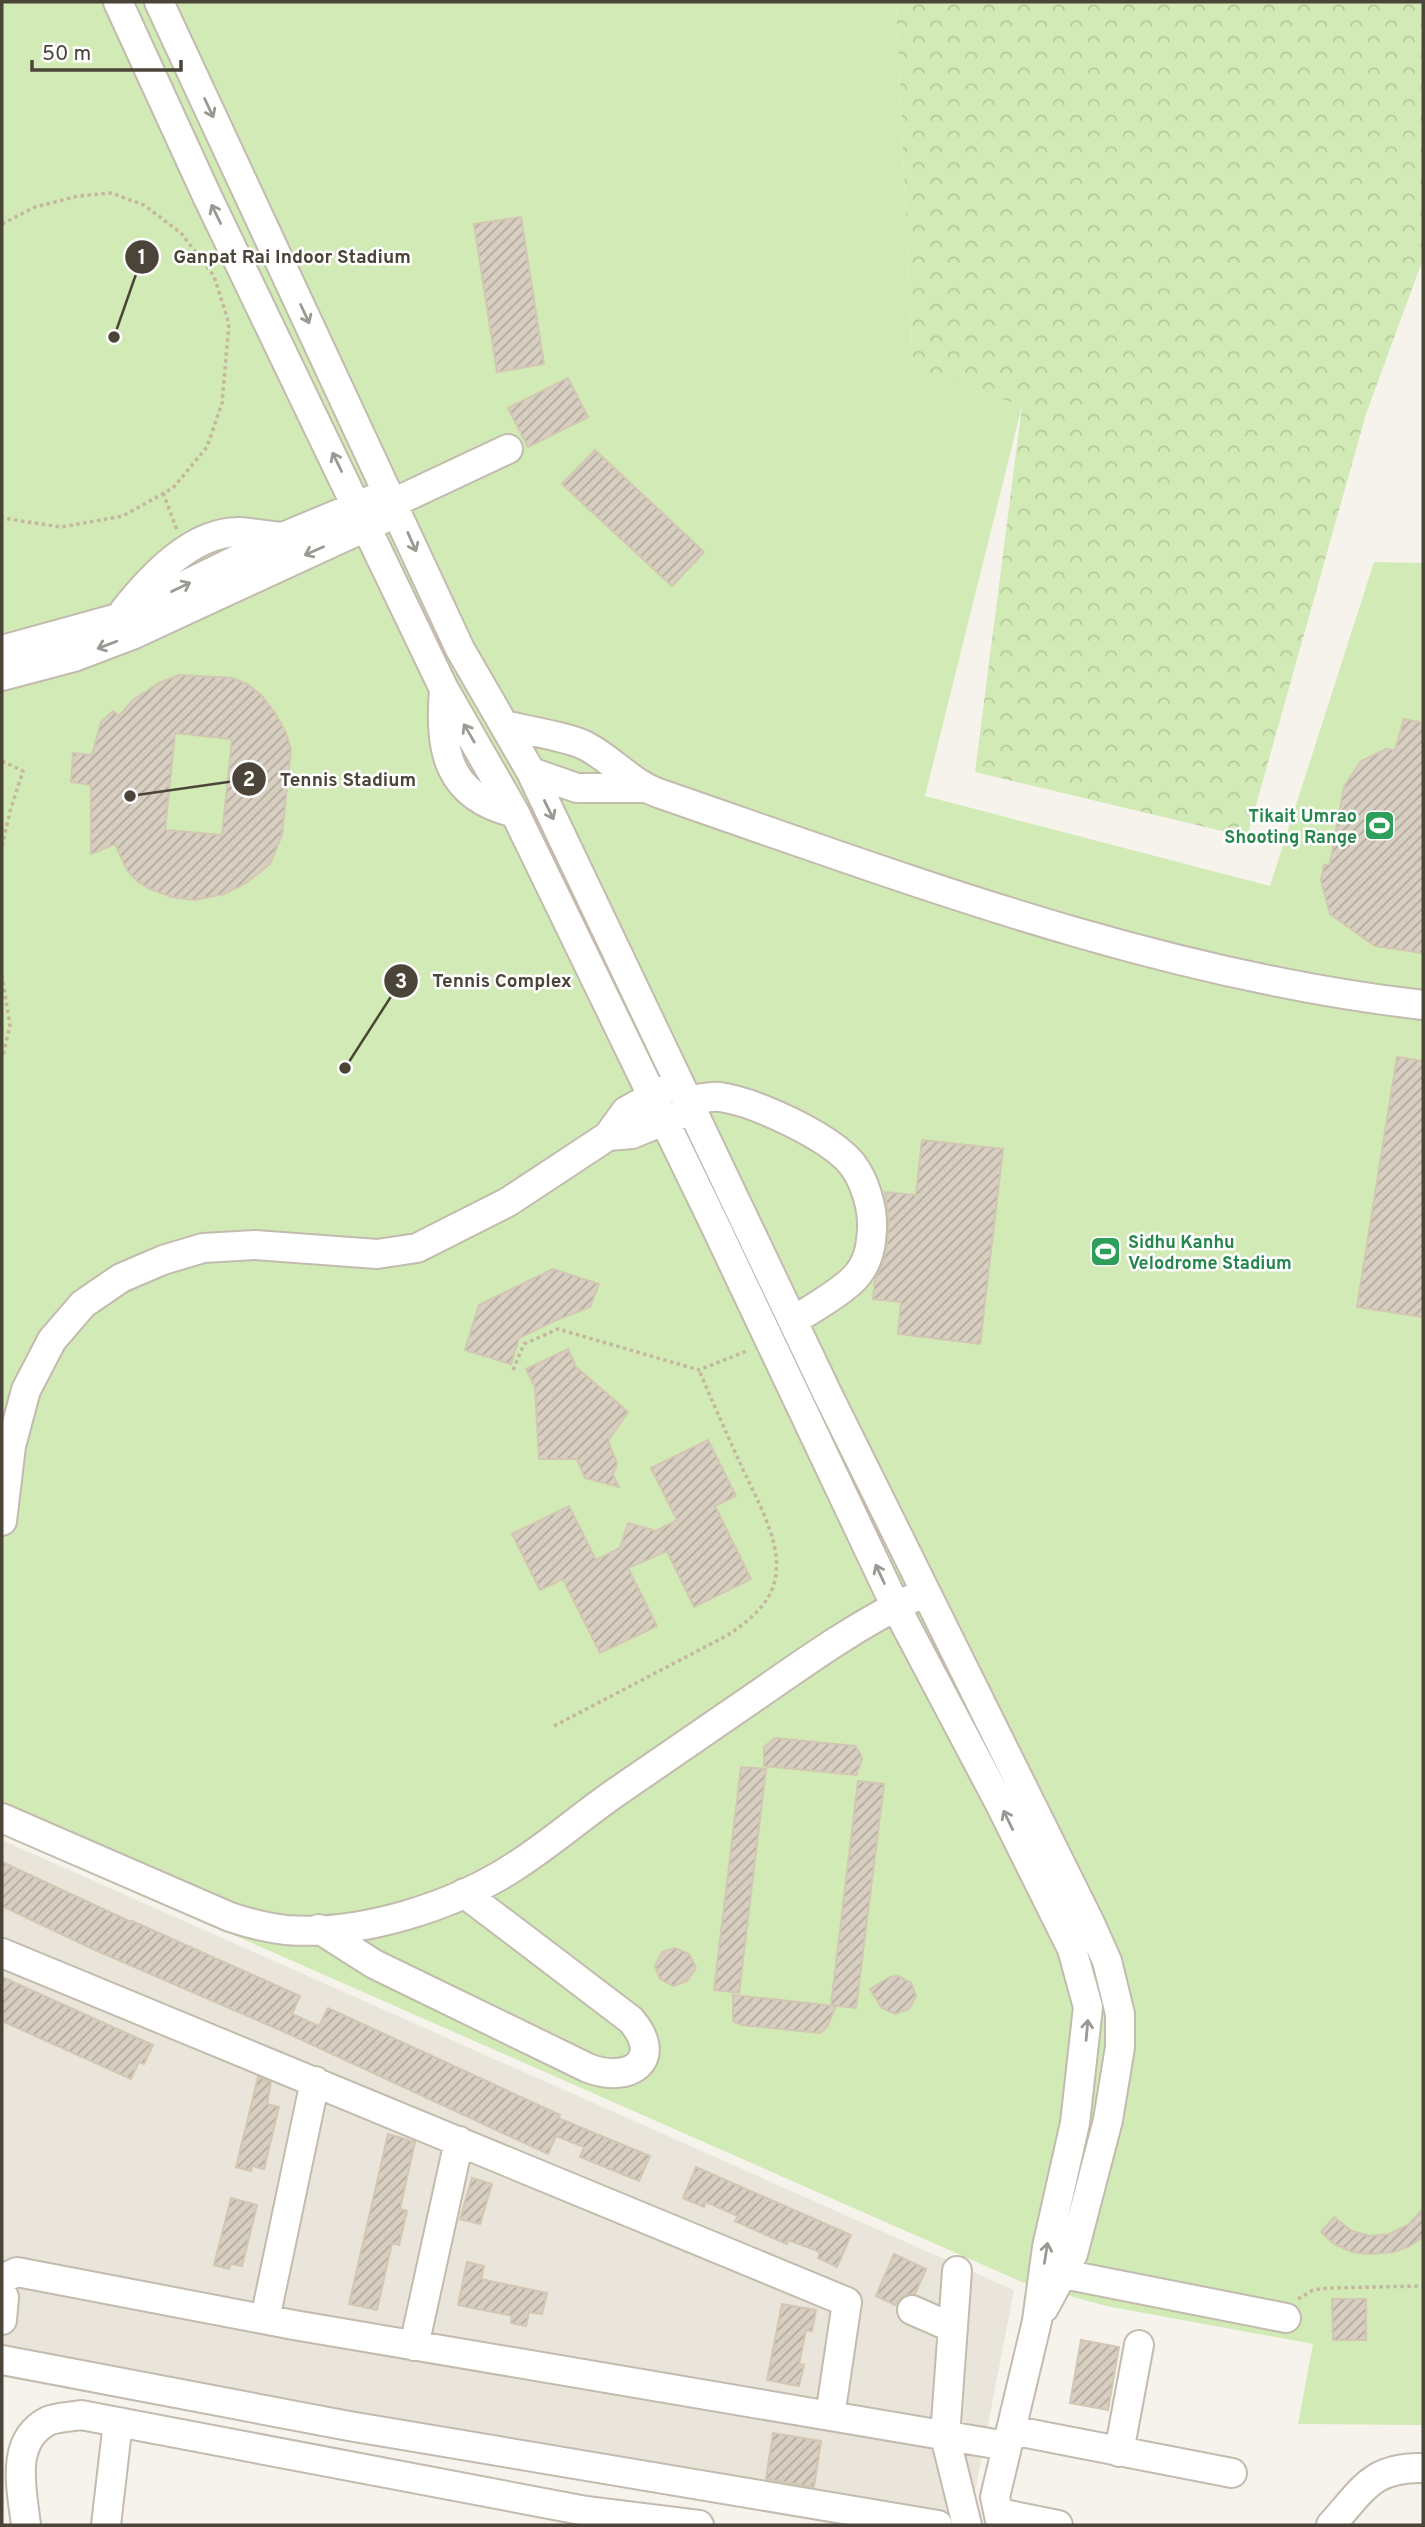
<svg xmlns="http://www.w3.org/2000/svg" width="1425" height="2527" viewBox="0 0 1425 2527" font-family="Overpass,sans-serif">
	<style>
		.residential { fill: #eae5da }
		.forest { fill: url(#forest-crowns) }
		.pitch { fill: #d2eab5 }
		.building { fill: url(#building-hatch); stroke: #d3c7b4; stroke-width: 2; fill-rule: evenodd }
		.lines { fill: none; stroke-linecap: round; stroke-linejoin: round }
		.minor-casing { stroke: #c2bbae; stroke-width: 32 }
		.path { stroke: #c4b79f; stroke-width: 3.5; stroke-dasharray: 3.5 3.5; stroke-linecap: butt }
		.minor { stroke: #fff; stroke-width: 28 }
		.oneway { stroke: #9c9892 }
		.labels { text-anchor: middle; stroke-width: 5; stroke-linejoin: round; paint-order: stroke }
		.leisure-label { font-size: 18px; font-weight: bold; fill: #27864d; stroke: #fff; text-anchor: end }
		.leader { fill: none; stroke: #4b4439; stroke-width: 2.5 }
		.callout-dot { fill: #4b4439; stroke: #fff; stroke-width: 2.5 }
		.mark-label { font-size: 21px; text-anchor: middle; font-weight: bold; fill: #fff }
		.callout-label { font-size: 19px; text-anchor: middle; font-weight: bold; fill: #4b4439; stroke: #fff; stroke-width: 5; stroke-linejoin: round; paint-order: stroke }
	</style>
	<defs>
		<pattern id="forest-crowns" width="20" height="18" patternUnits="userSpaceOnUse" patternTransform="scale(1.75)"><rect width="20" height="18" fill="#d2eab5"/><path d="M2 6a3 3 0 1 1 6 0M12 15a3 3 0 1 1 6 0" fill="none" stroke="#b6ca9c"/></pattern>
		<pattern id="building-hatch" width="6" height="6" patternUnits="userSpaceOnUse" patternTransform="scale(1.75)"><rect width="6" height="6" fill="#d8cfc1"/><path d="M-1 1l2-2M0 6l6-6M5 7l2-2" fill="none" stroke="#b1aa9e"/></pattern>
	</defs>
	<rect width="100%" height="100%" fill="#f6f3ec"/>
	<path class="residential" d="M2,1840l1012,450 -40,207 -38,19 -916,-159 -18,23z"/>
	<path class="forest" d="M896,2h527v257l-57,155 -119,423 -272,-65 47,-366 -109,-37z"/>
	<path class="pitch" d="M2,2h894l17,366 109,38 -97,390 345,90 104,-324 49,1v1862l-125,-1 15,-80 -207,-38 -82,-23 -1022,-450z"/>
	<path class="building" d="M521,217l23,147 -47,8 -23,-148z
		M568,378l20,39 -60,30 -20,-39z
		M595,450l109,102 -32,34 -110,-102z
		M179,675l53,3 15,6 14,11 14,18 11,20 5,17 -9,85 -12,29 -24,19 -22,11 -30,6 -22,-3 -22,-8 -13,-8 -10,-11 -12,-26 -24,10v-69l-20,-3 2,-29 19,2 9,-33 12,-11 6,5 14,-16 26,-17zM175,733l57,6 -10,96 -57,-5z
		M1404,719l19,4v230l-48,-7 -45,-32 -9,-34 3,-15 6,-1 14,-77 17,-26 25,-12 9,1z
		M1397,1057l26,4v256l-66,-10z
		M922,1140l81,9 -23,195 -82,-10 3,-32 -28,-3 2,-20 8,-16 4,-20 2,-22 -4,-29 31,3z
		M553,1269l46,15 -9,23 -36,14 -35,17 -8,26 -46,-14 14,-45z
		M568,1349l8,18 52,45 -20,29 9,22 -4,12 6,12 -34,-9 -8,-19h-38l-4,-72 -9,-18z
		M708,1440l28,56 -21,10 36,73 -57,28 -27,-56 -39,17 29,58 -57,27 -37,-74 -23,11 -28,-56 57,-28 27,54 24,-12 8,-25 28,8 21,-11 -26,-52z
		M775,1738l80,8 6,9 1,5 -6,15 -92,-9v-19z
		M741,1767l25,2 -27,224 -25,-3z
		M858,1781l26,3 -28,224 -25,-3z
		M2,1862l129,60 1,-1 168,75 -8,18 27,12 9,-18 232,107 -2,3 92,38 -11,25 -59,-24 4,-10 -28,-11 -8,18 -259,-120 -194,-84 -93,-44z
		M675,1948l14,6 7,14 -9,13 -14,5 -13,-7 -5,-13 7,-14z
		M898,1976l13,7 5,13 -7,13 -14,5 -13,-6 -12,-19 20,-12z
		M2,1977l151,68 -9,19 -5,-2 -8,17 -129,-58z
		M733,1995l103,11 -9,21 -7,6 -78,-8 -9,-4z
		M258,2077l13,5 -4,22 12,3 -15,62 -12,-3 -1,5 -15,-4z
		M388,2134l27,8 -15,67 7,2 -8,34 -7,-2 -15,67 -28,-6z
		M696,2167l155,68 -14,32 -19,-9 2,-6 -32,-12 -1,4 -21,-9 -31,-14 3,-5 -32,-14 -2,5 -21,-9z
		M472,2178l20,6 -12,40 -20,-5z
		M231,2198l26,7 -15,61 -11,-2 -2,5 -15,-4z
		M1423,2209v28l-15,10 -15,5 -22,2 -19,-2 -18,-8 -13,-12 13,-15 18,14 18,5 19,-2 19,-9z
		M894,2254l32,15 -11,25 -12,2 -8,9 -19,-9z
		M467,2262l17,4 -3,13 66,14 -5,21 -13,-2 -3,14 -15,-3 1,-7 -54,-11z
		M1332,2299h34v41h-33z
		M782,2304l34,6 -4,21 -6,-1 -7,34 5,1 -5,21 -32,-6z
		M1081,2340l38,7 -11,63 -38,-7z
		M773,2433l48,8 -7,46 -48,-8z"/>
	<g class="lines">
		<defs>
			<path id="minor" d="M118,2l89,194 237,493 71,124 197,406 184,388 104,197 72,145 16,58 -13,116 -28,124 -10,74 -42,176 6,28
				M159,2l301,647 71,123 297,623 262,528 17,38 13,53v33l-12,73 -35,134 -29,54
				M393,503l115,-54
				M124,611c27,-34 68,-79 115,-79 15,1 30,4 44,5
				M2,650l116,-32 165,-81 91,-38
				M2,676l72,-19 58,-22 251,-116
				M444,689c-5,63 4,108 71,124
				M504,725c20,5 65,12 82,21 27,14 45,38 75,48 249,86 499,181 762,211
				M531,772l46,16h67
				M688,1101c10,-2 22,-5 32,-4 35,5 109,39 132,67 13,17 21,44 20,65 -1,17 -3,31 -14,45 -12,16 -47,35 -65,47
				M608,1136l24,-2 49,-20
				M2,1521l9,-75 15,-56 26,-50 31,-36 38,-26 42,-18 40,-12 52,-3 122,9 40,-6 91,-46 100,-66 18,-25 42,-23
				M2,1818l228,99c18,6 37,11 56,13 75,6 169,-24 231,-65 34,-22 65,-49 98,-72 48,-33 96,-66 144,-99 49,-34 98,-69 152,-95
				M319,1929l55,35 214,104c40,16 78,-7 43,-48l-167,-127
				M2,1953l845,349 -17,114
				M957,2271l-12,165 22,89
				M1063,2274l223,44
				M2,2279l15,-7 277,53 713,121
				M2,2293l2,4 -2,23
				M912,2310l41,18
				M265,2319l50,-238
				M414,2346l45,-205
				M2,2360l347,66 589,99
				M1011,2430l221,43
				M1119,2452l20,-107
				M999,2513l59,12
				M26,2525c-4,-35 -17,-84 22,-104 9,-4 23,-4 33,-6l505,96 113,14
				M106,2525l12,-103
				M1331,2525c32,-35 40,-58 92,-57"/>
		</defs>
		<use href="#minor" class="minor-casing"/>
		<path class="path" d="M2,224l33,-17 43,-11 33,-3 33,12 37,28 33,43 15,48 -7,79 -15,44 -34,41 -50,28 -62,11 -59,-9
			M163,493l14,37
			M2,761l21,10 -13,40 -8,36
			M2,975l8,51 -8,33
			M513,1370l11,-26 34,-15 141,41 50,-20
			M554,1726l174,-91c22,-15 45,-33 48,-61 5,-34 -22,-80 -36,-111 -14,-31 -28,-62 -41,-93
			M1298,2299l15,-9 15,-2 95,-2"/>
		<use href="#minor" class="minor"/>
	</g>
	<defs><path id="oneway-shaft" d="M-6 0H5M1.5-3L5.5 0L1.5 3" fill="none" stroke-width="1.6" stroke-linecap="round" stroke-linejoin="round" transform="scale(1.75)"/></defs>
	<g class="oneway">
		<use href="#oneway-shaft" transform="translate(209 108) rotate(65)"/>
		<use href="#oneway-shaft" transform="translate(216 214) rotate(-116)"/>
		<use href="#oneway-shaft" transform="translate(305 314) rotate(65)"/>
		<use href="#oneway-shaft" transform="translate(337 462) rotate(-116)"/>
		<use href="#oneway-shaft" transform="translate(412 542) rotate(66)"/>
		<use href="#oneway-shaft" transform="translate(314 551) rotate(156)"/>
		<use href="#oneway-shaft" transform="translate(181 587) rotate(-26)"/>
		<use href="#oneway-shaft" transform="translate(107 645) rotate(159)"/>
		<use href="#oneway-shaft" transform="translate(469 733) rotate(-120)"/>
		<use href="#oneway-shaft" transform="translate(549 810) rotate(64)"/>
		<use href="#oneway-shaft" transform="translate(880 1574) rotate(-115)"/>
		<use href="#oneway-shaft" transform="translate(1008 1820) rotate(-116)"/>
		<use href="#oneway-shaft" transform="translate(1087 2030) rotate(-85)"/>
		<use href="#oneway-shaft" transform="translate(1046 2253) rotate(-81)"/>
	</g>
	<defs>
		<symbol id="stadium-square" viewBox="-11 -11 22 22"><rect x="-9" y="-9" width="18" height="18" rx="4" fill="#2e9e5b" stroke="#fff"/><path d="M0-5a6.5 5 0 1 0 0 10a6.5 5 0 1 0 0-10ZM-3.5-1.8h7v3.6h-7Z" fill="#fff"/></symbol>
	</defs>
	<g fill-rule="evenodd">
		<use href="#stadium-square" x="1362" y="808" width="35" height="35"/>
		<use href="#stadium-square" x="1088" y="1234" width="35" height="35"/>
	</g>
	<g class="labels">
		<g class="leisure-label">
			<text x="1357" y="822">Tikait Umrao<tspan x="1357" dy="21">Shooting Range</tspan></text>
			<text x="1128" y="1248" text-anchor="start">Sidhu Kanhu<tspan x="1128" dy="21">Velodrome Stadium</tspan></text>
		</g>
	</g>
	<path class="leader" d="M114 337L142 257M130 796L249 779M345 1068L401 981"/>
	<g class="callout-dot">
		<circle cx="114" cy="337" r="7"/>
		<circle cx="130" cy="796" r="7"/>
		<circle cx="345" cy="1068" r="7"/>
		<circle cx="142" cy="257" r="18"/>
		<circle cx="249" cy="779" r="18"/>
		<circle cx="401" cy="981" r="18"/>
	</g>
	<g class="mark-label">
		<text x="142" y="264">1</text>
		<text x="249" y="786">2</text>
		<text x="401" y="988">3</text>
	</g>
	<g class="callout-label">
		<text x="292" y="263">Ganpat Rai Indoor Stadium</text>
		<text x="348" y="786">Tennis Stadium</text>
		<text x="502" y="987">Tennis Complex</text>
	</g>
	<rect width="1425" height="2527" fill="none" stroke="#4b4439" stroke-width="7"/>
	<path d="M32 60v10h149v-10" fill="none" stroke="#4b4439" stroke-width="3.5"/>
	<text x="42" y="60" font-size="21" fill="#4b4439" stroke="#ffffff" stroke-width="5" paint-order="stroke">50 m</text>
</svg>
